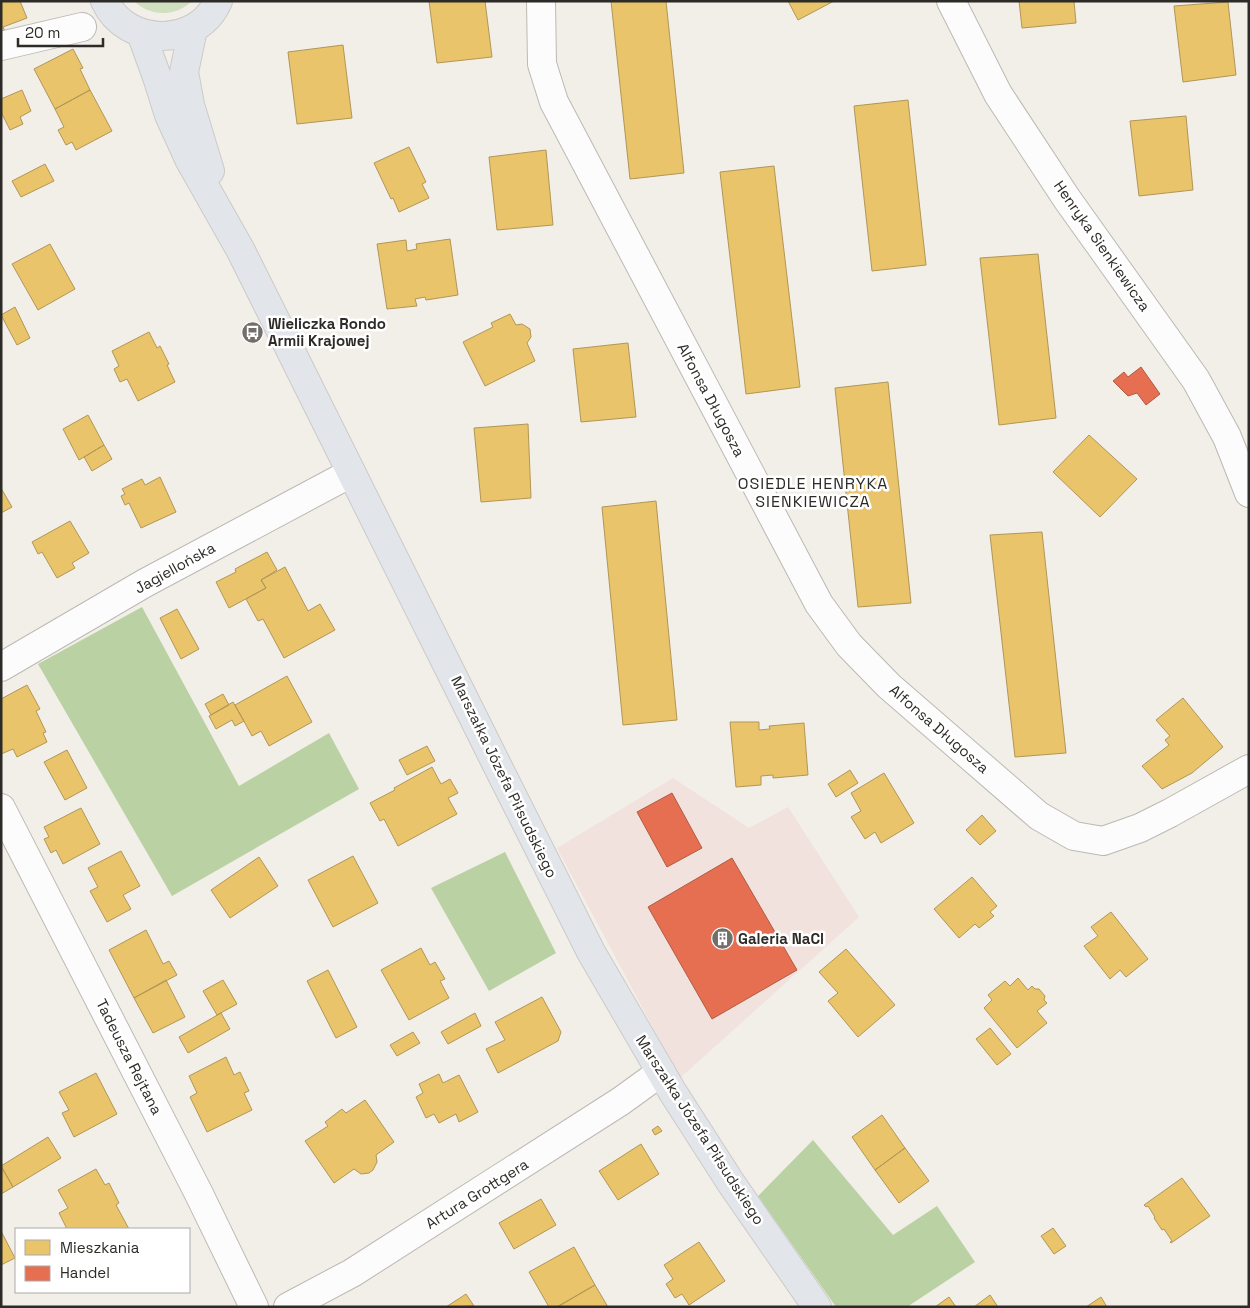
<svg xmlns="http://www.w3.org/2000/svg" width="1250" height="1308" viewBox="0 0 1250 1308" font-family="'Space Grotesk',sans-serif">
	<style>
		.commercial { fill: #f2e2dd }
		.green { fill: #cfdfbf }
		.forest { fill: #bad1a3 }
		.homes { fill: #e9c46a; stroke: #b19656 }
		.shops { fill: #e76f51; stroke: #af5b44 }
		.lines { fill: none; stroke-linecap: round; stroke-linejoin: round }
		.minor-casing { stroke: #bcb9b4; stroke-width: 30 }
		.major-casing { stroke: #cccac8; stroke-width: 30 }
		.minor { stroke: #fdfcfc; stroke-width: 28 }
		.major { stroke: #e2e6eb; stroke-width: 28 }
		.labels { text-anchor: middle; stroke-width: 5; stroke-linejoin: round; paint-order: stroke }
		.street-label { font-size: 15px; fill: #2d2b27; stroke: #fff }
		.poi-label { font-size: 15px; font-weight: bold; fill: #2d2b27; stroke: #fff; text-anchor: start }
		.neighbourhood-label { font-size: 16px; letter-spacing: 1px; fill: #2d2b27; stroke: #fff }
	</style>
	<rect width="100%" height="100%" fill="#f2eee8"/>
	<path class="commercial" d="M673,778l76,50 39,-21 71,110 -179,161 -123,-230z"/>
	<path class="green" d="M134,1h58c-16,16 -42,16 -58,0z"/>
	<path class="forest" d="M142,607l97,179 90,-53 30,56 -187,107 -134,-232z
		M505,852l51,101 -67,38 -58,-103z
		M813,1140l80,95 44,-29 38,56 -68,45h-71l-78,-111z"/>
	<path class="homes" d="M1,1h19l7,17 -24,9 3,6 -5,2z
		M429,1h56l7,56 -55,6z
		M611,1h55l18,172 -54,6z
		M788,1h46l-36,19z
		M1019,1h55l2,22 -54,5z
		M1228,2l8,73 -53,7 -9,-76z
		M343,45l9,73 -55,6 -9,-72z
		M73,49l10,19 -3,1 10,21 -35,19 -21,-40z
		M22,90l9,21 -11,6 3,7 -13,6 -9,-18v-13z
		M90,90l22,41 -36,19 -4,-8 -6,3 -8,-15 6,-3 -9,-18z
		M908,100l18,165 -54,6 -18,-165z
		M1186,116l7,74 -54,6 -9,-75z
		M409,147l17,35 -4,2 7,14 -30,14 -6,-14 -2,1 -17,-36z
		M546,150l7,75 -56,5 -8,-73z
		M45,164l9,17 -33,16 -9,-16z
		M774,166l26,221 -54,7 -26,-222z
		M450,239l8,56 -32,5 -1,-3 -10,2 2,7 -30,3 -10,-65 29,-4 1,11 10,-2 -1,-5z
		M50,244l25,45 -37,21 -26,-46z
		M1038,254l18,164 -57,7 -19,-167z
		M15,307l15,31 -13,7 -16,-30z
		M510,314l6,11 6,-1 8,5 1,8 -4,6 8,18 -50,25 -22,-44 30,-15 -2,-4z
		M149,332l8,16 3,-2 9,18 -2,1 8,17 -37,19 -11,-22 -7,3 -6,-13 5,-3 -7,-15z
		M628,343l8,74 -55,5 -8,-73z
		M888,382l23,221 -53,4 -23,-219z
		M88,415l16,30 -25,15 -16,-31z
		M528,424l3,74 -50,4 -7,-74z
		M1089,435l48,44 -37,38 -47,-45z
		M104,445l8,14 -20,12 -8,-14z
		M160,477l16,35 -35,16 -12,-25 -4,2 -4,-9 4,-2 -3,-5 20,-10 3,6z
		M1,488l11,19 -11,6z
		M656,501l21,219 -54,5 -21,-218z
		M70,521l19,32 -17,10 3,5 -18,10 -15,-26 -4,2 -6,-12z
		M1042,532l24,221 -51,4 -25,-222z
		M267,552l10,18 -16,10 5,8 -37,20 -13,-26 20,-10 -1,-3z
		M285,567l23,44 12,-7 15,26 -51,28 -21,-39 -5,2 -12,-22 20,-11 -5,-8z
		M177,609l22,40 -18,10 -21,-41z
		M287,676l25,46 -43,24 -8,-15 -9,5 -17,-31z
		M27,685l13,24 -4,2 10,21 -3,1 4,9 -30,15 -4,-8 -12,5v-55z
		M223,694l6,11 -18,10 -6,-11z
		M1183,698l40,49 -31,26 -30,16 -20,-23 27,-21 -4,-5 5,-4 -14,-16z
		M233,702l11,19 -9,5 -3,-6 -16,9 -7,-13z
		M730,722h29v8l11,-1 -1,-3 35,-3 4,52 -35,3v-3l-12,1v9l-25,2z
		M427,746l8,15 -28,14 -8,-15z
		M67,750l20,38 -22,12 -21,-38z
		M432,767l9,17 9,-5 8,14 -10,5 9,16 -59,32 -14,-27 -4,2 -10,-18 25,-13 -1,-2z
		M850,770l8,13 -22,14 -8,-13z
		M884,773l30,50 -33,20 -6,-11 -10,7 -14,-22 10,-6 -10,-18z
		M81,808l19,36 -37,20 -7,-14 -5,3 -7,-14 5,-2 -5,-10z
		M982,815l14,16 -16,14 -14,-15z
		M121,851l19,35 -17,9 8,14 -24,13 -17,-31 8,-4 -10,-19z
		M353,856l25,47 -45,24 -25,-47z
		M259,857l19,29 -48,32 -19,-28z
		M972,877l25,29 -7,6 4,4 -15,12 -4,-4 -16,14 -25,-29z
		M1111,912l37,47 -22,18 -6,-7 -10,9 -26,-33 14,-10 -7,-9z
		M146,930l17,34 6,-3 8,14 -43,23 -25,-48z
		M421,948l9,17 5,-3 10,17 -5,2 9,17 -40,22 -28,-50z
		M846,949l49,56 -37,32 -30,-36 10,-8 -19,-21z
		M328,970l29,57 -21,11 -29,-57z
		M1018,978l10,12 4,-4 3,3h4l6,7 -1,4 3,3 -10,8 10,12 -30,25 -33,-40 8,-8 -4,-5 17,-14 5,5z
		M166,980l19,37 -32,16 -19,-35z
		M223,980l14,24 -20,11 -14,-24z
		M542,997l19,35 -3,9 -60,32 -12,-24 19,-9 -10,-18z
		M221,1013l9,16 -42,24 -9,-16z
		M475,1013l6,13 -33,18 -7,-12z
		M990,1028l21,26 -14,11 -21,-26z
		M413,1032l7,11 -23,13 -7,-11z
		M226,1057l8,18 6,-3 9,19 -5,2 8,17 -45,22 -17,-35 7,-4 -8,-17z
		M96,1073l21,41 -43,23 -12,-24 7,-3 -10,-18z
		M439,1074l4,9 16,-8 19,37 -19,10 -3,-8 -17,9 -5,-9 -8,4 -10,-21 7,-4 -4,-9z
		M365,1100l29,42 -18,13 1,7 -4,8 -4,3 -8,1 -7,-5 -20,14 -29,-42 23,-15 -3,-4 17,-13 4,4z
		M882,1115l23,33 -30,22 -23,-33z
		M658,1126l4,5 -7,4 -3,-5z
		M48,1137l13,21 -48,29 -12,-21z
		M641,1144l18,30 -41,26 -19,-29z
		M905,1148l24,33 -30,22 -24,-33z
		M1,1166l12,21 -12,7z
		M96,1169l9,16 4,-2 10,20 -3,2 13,24h-62l-8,-16 9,-5 -10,-18z
		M1182,1178l28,38 -39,27 -1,-1 2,-1 -8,-12 -2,1 -8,-12 1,-1 -7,-11 -2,1 -2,-2z
		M541,1199l15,26 -42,24 -15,-26z
		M1053,1228l13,18 -12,8 -13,-18z
		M1,1231l14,27 -14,7z
		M699,1242l26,39 -36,24 -7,-11 -7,4 -9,-14 7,-5 -9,-14z
		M574,1247l21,38 -38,22h-8l-20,-35z
		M595,1285l13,22h-51z
		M466,1294l8,12 -28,1z
		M990,1295l8,12h-24z
		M949,1297l7,10h-21z
		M1101,1297l6,10h-21z"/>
	<path class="shops" d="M1141,367l19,27 -14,11 -9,-12 -9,3 -15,-15 11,-9 4,5z
		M672,793l30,55 -35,19 -30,-55z
		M732,858l65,112 -85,49 -64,-112z"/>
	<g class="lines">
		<defs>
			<path id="minor" d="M541,1l1,63 12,38 265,502 30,41 40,41 150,130 35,20 29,5 37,-13 30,-15 79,-44
				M951,1l47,93 69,105 129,181 31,57 22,56
				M1,46l81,-19
				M1,667l144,-84 206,-110
				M1,808l197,384 56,115
				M288,1307l64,-34 269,-172 40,-29"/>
			<path id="major" d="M105,1c21,46 93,47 113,0
				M193,29l-9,43 6,33 20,66
				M141,33l16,44 12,38 20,44 52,92 255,512 95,189 81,139 59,92 86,124"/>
		</defs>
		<use href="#minor" class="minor-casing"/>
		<use href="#major" class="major-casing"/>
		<use href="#minor" class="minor"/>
		<use href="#major" class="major"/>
	</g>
	<defs>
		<symbol id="bus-disc" viewBox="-11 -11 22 22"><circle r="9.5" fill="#726f6b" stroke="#fff"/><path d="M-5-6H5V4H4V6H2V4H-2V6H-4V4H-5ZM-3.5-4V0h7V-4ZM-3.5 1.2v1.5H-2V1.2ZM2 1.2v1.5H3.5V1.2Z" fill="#fff"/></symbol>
		<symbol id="building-disc" viewBox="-11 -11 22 22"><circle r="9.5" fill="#726f6b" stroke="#fff"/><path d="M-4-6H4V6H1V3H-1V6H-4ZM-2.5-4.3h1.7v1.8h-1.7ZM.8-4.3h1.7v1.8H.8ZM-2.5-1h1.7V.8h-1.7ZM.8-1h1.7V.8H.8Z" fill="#fff"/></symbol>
	</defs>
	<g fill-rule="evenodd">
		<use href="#bus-disc" x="240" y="320" width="25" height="25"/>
		<use href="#building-disc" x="710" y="926" width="25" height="25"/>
	</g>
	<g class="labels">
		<g class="street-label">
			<text transform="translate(1102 246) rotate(55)" y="5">Henryka Sienkiewicza</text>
			<text transform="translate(711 400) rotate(62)" y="5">Alfonsa Długosza</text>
			<text transform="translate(175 568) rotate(-29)" y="5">Jagiellońska</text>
			<text transform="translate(939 729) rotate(41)" y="5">Alfonsa Długosza</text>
			<text transform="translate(504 777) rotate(64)" y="5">Marszałka Józefa Piłsudskiego</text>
			<text transform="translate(129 1057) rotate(63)" y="5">Tadeusza Rejtana</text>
			<text transform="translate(700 1130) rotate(57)" y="5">Marszałka Józefa Piłsudskiego</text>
			<text transform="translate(477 1194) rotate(-32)" y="5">Artura Grottgera</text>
		</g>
		<g class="poi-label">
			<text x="268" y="329">Wieliczka Rondo<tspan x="268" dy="17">Armii Krajowej</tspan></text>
			<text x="738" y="944">Galeria NaCl</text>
		</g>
		<g class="neighbourhood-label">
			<text x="813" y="489">OSIEDLE HENRYKA<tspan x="813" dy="18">SIENKIEWICZA</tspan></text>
		</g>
	</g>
	<rect width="1250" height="1308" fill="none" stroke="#2d2b27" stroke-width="5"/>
	<rect x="15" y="1228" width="175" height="65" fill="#ffffff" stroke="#abaaa9"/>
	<rect x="25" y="1240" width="25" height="15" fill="#e9c46a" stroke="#abaaa9"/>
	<text x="60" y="1253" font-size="15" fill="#2d2b27">Mieszkania</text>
	<rect x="25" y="1266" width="25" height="15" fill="#e76f51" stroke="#abaaa9"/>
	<text x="60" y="1278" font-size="15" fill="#2d2b27">Handel</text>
	<path d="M18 38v8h85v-8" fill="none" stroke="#2d2b27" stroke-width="2.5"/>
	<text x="25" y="38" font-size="15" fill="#2d2b27" stroke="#ffffff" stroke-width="4" paint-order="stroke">20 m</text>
</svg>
